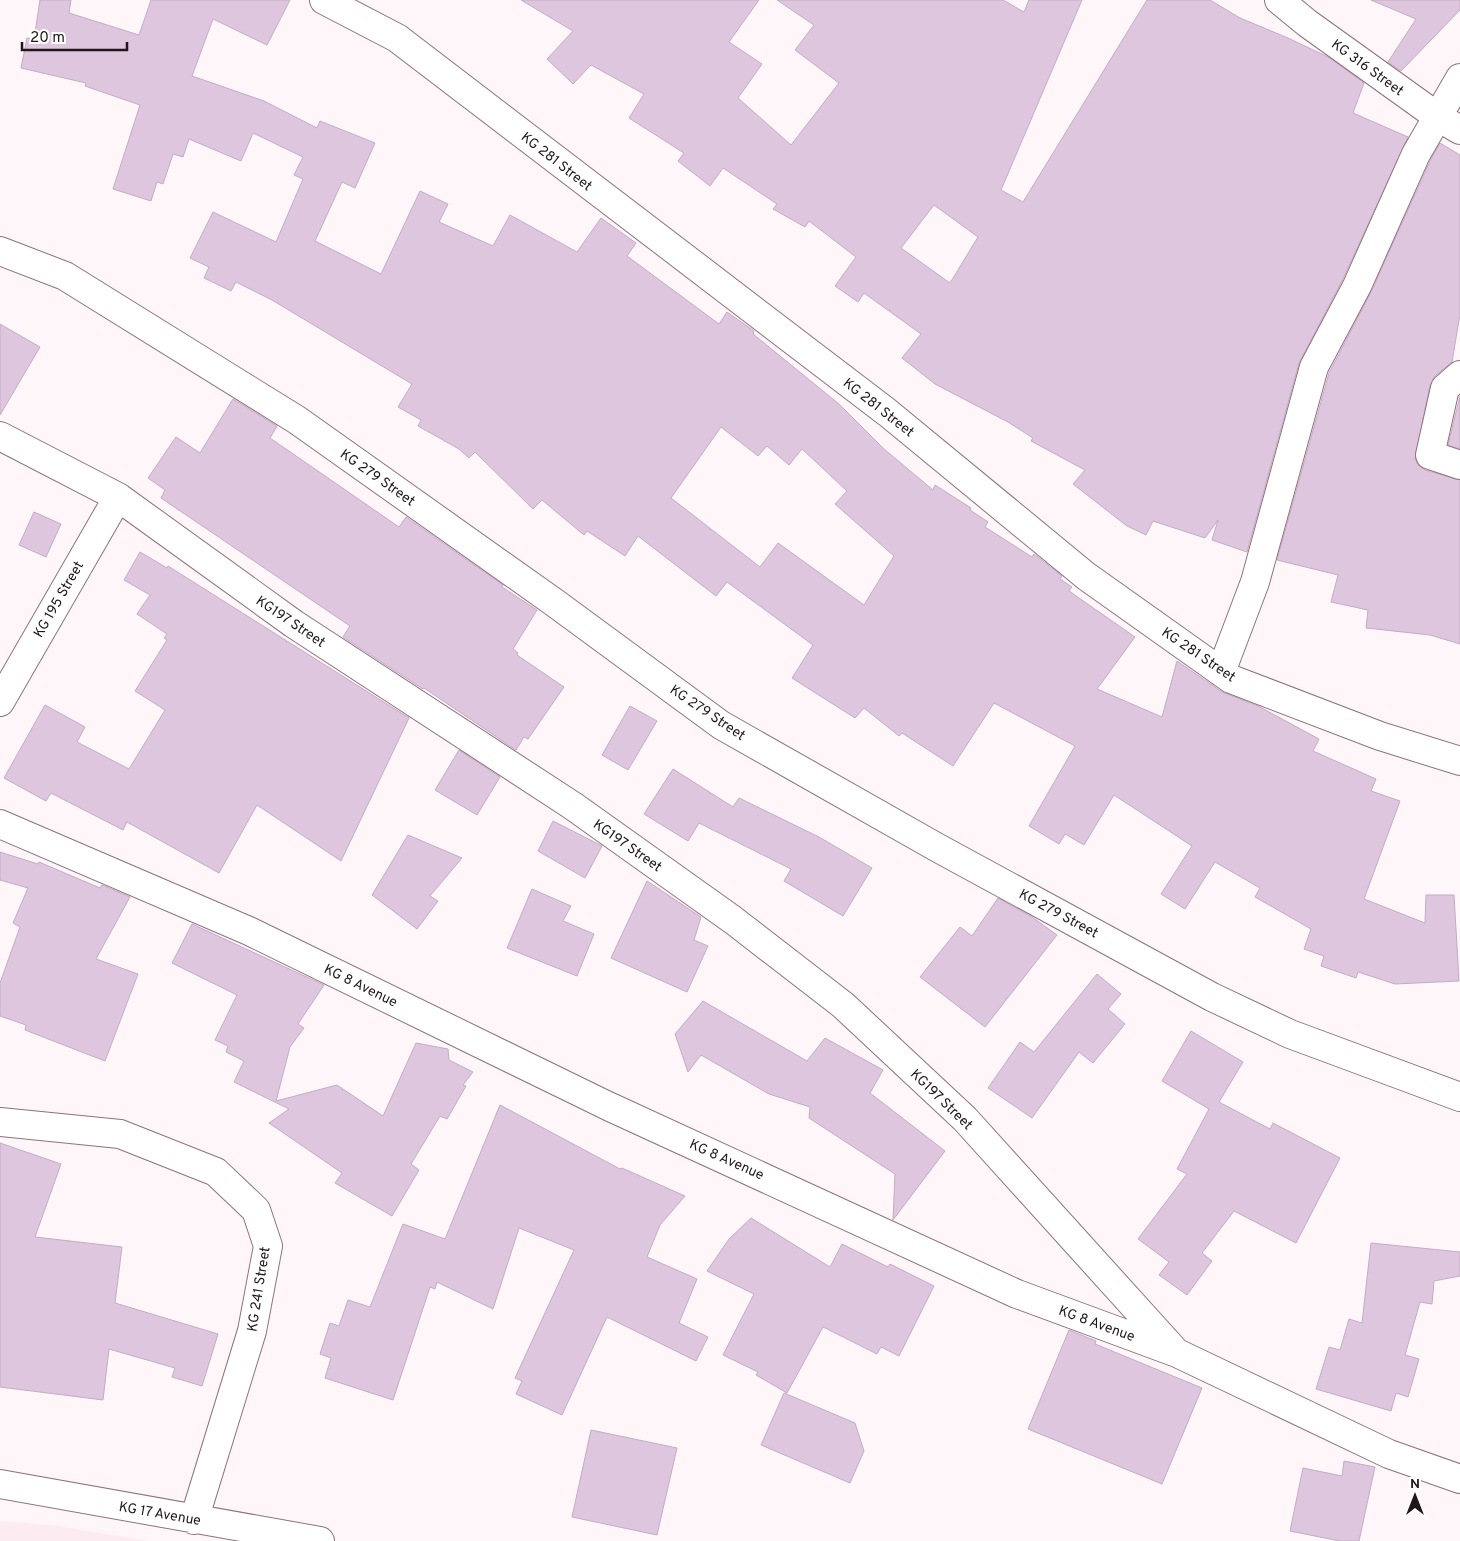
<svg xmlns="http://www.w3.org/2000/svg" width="1460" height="1541" viewBox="0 0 1460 1541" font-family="Overpass,sans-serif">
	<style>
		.built { fill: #fdebf2 }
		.building { fill: #dec6de; stroke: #c3acc4; fill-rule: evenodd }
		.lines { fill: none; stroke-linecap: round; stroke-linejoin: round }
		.minor-casing { stroke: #90717d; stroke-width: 30 }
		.minor { stroke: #fff; stroke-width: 28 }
		.labels { text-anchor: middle; stroke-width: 4.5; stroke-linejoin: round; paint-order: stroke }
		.street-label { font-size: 14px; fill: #22161b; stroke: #fff }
	</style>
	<rect width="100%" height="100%" fill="#fef6f9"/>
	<path class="built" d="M0,1521l53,4 95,16h-148z"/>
	<path class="building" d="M40,0h31l-2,13 70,22 12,-35h139l-23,45 -54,-26 -21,57 72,25 53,27 3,-7 55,22 -20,45 -13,-6 -27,59 66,33 39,-83 28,13 -9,18 54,24 17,-31 67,37 24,-34 35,25 -9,13 92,68 8,-12 27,19 -1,3 86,70 45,45 49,41 2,-5 36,23 -1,2 18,12 -3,5 47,30 2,-3 28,22 -2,3 12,8 -3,4 66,46 -38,52 65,28 15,-56 45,31 36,14 61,33 -6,12 63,28 -5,12 29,10 -36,98 61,24 1,-28h28l5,86 -64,3 -37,-12 -2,6 -35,-12 3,-10 -20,-7 7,-20 -56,-32 5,-9 -45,-26 -30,47 -24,-15 31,-48 -78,-51 -30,50 -19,-11 -6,10 -30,-18 46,-80 -81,-43 -41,63 -51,-33 -3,3 -35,-28 -9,10 -63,-40 21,-33 -86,-63 -11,14 -78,-60 -13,20 -38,-25 -3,4 -42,-35 -9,9 -58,-57 -6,6 -10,-9 -41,-23 3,-6 -23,-13 14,-23 -140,-84 -36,-18 -5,9 -27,-13 5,-11 -19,-9 23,-46 63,30 27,-63 -9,-4 9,-18 -50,-24 -12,28 -52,-22 -6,18 -10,-3 -10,30 -6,-2 -6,19 -38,-12 27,-84 -55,-19 1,-3 -65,-15 6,-30 7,1zM721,427l37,29 9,-10 22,19 13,-16 45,42 -12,13 59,52 -30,49 -86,-62 -18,24 -89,-69z
		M521,0h238l-30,42 33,22 -24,34 53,47 48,-62 -44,-33 19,-25 -37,-25h226l21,12 5,-12h53l-81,190 22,12 124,-202h63l30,18 48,20 42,20 34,25 -11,30 55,24 -65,142 -44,84 -52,189 -35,-12 6,-20 -13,18 -52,-17 -7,14 -19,-9 -54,-42 12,-14 -54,-29 2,-3 -25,-16 -73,-38 -33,-26 19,-24 -57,-41 -6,9 -23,-16 21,-29 -47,-36 -4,6 -32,-18 4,-5 -54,-36 -13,18 -32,-25 6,-8 -55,-35 15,-24 -53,-29 -18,19 -26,-25 26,-28zM934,205l44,32 -28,46 -49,-35z
		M1371,0h89v10l-59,61 -13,-9 28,-43z
		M1440,143l20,12v159l-8,48 -17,14 -5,9 -15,74 3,6 7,5 35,10v164l-30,-9 -64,-7 2,-18 -37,-8 7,-27 -61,-15 52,-187 42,-81 59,-131z
		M0,324l40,23 -40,68z
		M1460,396v53l-12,-4z
		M233,399l44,27 -7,12 129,89 7,-10 97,68 -1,2 35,23 -24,39 5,4 -1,2 47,32 -36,52 -4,-2 -8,13 -92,-62 -1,1 -80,-52 7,-11 -189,-128 4,-8 -17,-12 28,-41 24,16z
		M34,512l27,12 -15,33 -27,-12z
		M140,552l27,16 1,-2 241,152 -68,143 -84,-56 -38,68 -92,-51 -4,8 -72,-37 -5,8 -42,-23 41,-73 40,22 -8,15 52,27 36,-59 -30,-19 32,-51 -3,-2 3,-4 -30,-20 13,-19 -26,-15z
		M630,706l27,15 -29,49 -26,-15z
		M459,750l41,27 -23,38 -42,-25z
		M673,769l60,38 6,-9 80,39 53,31 -29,48 -59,-35 7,-12 -92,-46 -11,18 -44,-27z
		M553,821l49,25 -17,32 -47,-27z
		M408,835l54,23 -32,38 8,5 -21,28 -45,-34z
		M0,852l38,12 1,-2 61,26 2,-3 28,12 -34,62 42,15 -33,87 -80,-31 1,-5 -26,-9v-33l20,-56 -7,-4 15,-35 -28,-8z
		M647,881l54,36 -7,23 14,6 -21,46 -76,-34z
		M532,889l39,17 -8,15 31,13 -17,42 -70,-28z
		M998,898l34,19 25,18 -72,92 -65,-50 40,-50 12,9z
		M192,924l132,61 -26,39 6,4 -14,19 -14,54 61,-16 46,31 33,-73 32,6 1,11 24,12 -10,13 3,1 -19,33 -7,-3 -29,48 8,6 -27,46 -57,-33 7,-10 -73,-50 20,-14 -55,-27 10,-21 -18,-9 2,-6 -13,-6 22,-45 -65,-32z
		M1097,974l24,20 -13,15 17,15 -32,39 -14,-11 -47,66 -44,-30 32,-46 14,10z
		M703,1001l104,60 18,-23 58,32 -13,23 75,58 -52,69 2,-46 -86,-56 1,-11 -41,-13 -68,-39 -13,17 -13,-38z
		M1191,1031l52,31 -24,40 51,27 3,-6 67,35 -44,85 -62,-32 -32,42 10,8 -25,34 -28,-20 10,-13 -31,-23 49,-65 -10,-5 32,-60 -47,-28z
		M500,1105l120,64 2,-1 63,28 -25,29 -13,32 50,22 -18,44 29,14 -12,24 -89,-44 -45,98 -46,-21 6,-13 -7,-3 59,-128 -55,-22 -26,81 -56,-27 -2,7 -5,-2 -37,113 -68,-22 6,-20 -11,-4 10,-31 9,3 9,-26 22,7 33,-83 42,15z
		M0,1143l61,21 -26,73 87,10 -7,56 103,31 -16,52 -30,-9 3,-9 -66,-19 -6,51 -103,-13z
		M751,1218l79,49 12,-23 46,23 2,-3 44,22 -35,70 -18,-9 -4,7 -54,-27 -36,66 -31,-18 2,-3 -35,-17 31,-61 -47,-23 22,-32z
		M1371,1243l89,9v24l-26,5 -2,23 -12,-2 -15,53 14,4 -11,38 -12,-4 -5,18 -75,-22 13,-42 11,3 9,-31 13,4z
		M1069,1330l27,11 -1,3 107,44 -40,96 -134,-55z
		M784,1393l71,30 9,28 -14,32 -89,-38z
		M591,1430l86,18 -20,87 -85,-18z
		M1344,1461l31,6 -16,74h-19l-50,-10 13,-63 39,8z"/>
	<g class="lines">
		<defs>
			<path id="minor" d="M324,0l73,38 491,375 198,163 145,103 149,57 80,25
				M1279,0l28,23 131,94 22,13
				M0,251l65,25 232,144 258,183 166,122 217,123 274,149 78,37 170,63
				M1460,375l-15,13 -15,67 30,10
				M0,436l118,61 176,127 279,182 160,114 110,85 122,114 208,230
				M1221,672l34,-90 59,-215 43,-81 59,-132 44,-76
				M0,702l118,-205
				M0,824l249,107 359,175 409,188 160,59 212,101 71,25
				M0,1122l120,12 96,38 40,38 12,36 -16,85 -58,189
				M0,1484l320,57"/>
		</defs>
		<use href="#minor" class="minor-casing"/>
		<use href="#minor" class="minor"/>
	</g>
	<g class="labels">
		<g class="street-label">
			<text transform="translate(1368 67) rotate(36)" y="5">KG 316 Street</text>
			<text transform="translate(557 161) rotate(38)" y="5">KG 281 Street</text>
			<text transform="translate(879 407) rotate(38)" y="5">KG 281 Street</text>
			<text transform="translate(378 477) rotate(35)" y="5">KG 279 Street</text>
			<text transform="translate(58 599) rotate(-60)" y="5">KG 195 Street</text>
			<text transform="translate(291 621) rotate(34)" y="5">KG197 Street</text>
			<text transform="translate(1199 654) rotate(34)" y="5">KG 281 Street</text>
			<text transform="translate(708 712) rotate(34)" y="5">KG 279 Street</text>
			<text transform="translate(628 845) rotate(35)" y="5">KG197 Street</text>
			<text transform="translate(1059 913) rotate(28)" y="5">KG 279 Street</text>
			<text transform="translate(361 985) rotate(26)" y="5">KG 8 Avenue</text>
			<text transform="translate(942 1099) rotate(44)" y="5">KG197 Street</text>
			<text transform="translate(727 1159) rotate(24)" y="5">KG 8 Avenue</text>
			<text transform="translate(258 1289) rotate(-81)" y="5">KG 241 Street</text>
			<text transform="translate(1097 1323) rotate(20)" y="5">KG 8 Avenue</text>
			<text transform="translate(160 1513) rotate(10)" y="5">KG 17 Avenue</text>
		</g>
	</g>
	<g transform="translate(1415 1496)" stroke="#ffffff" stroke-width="4" paint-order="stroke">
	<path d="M0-4L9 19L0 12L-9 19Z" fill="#22161b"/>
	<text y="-8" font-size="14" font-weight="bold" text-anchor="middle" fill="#22161b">N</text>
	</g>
	<path d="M22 42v8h105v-8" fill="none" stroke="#22161b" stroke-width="2.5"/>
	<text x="30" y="42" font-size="15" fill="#22161b" stroke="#ffffff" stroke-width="4" paint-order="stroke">20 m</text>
</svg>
